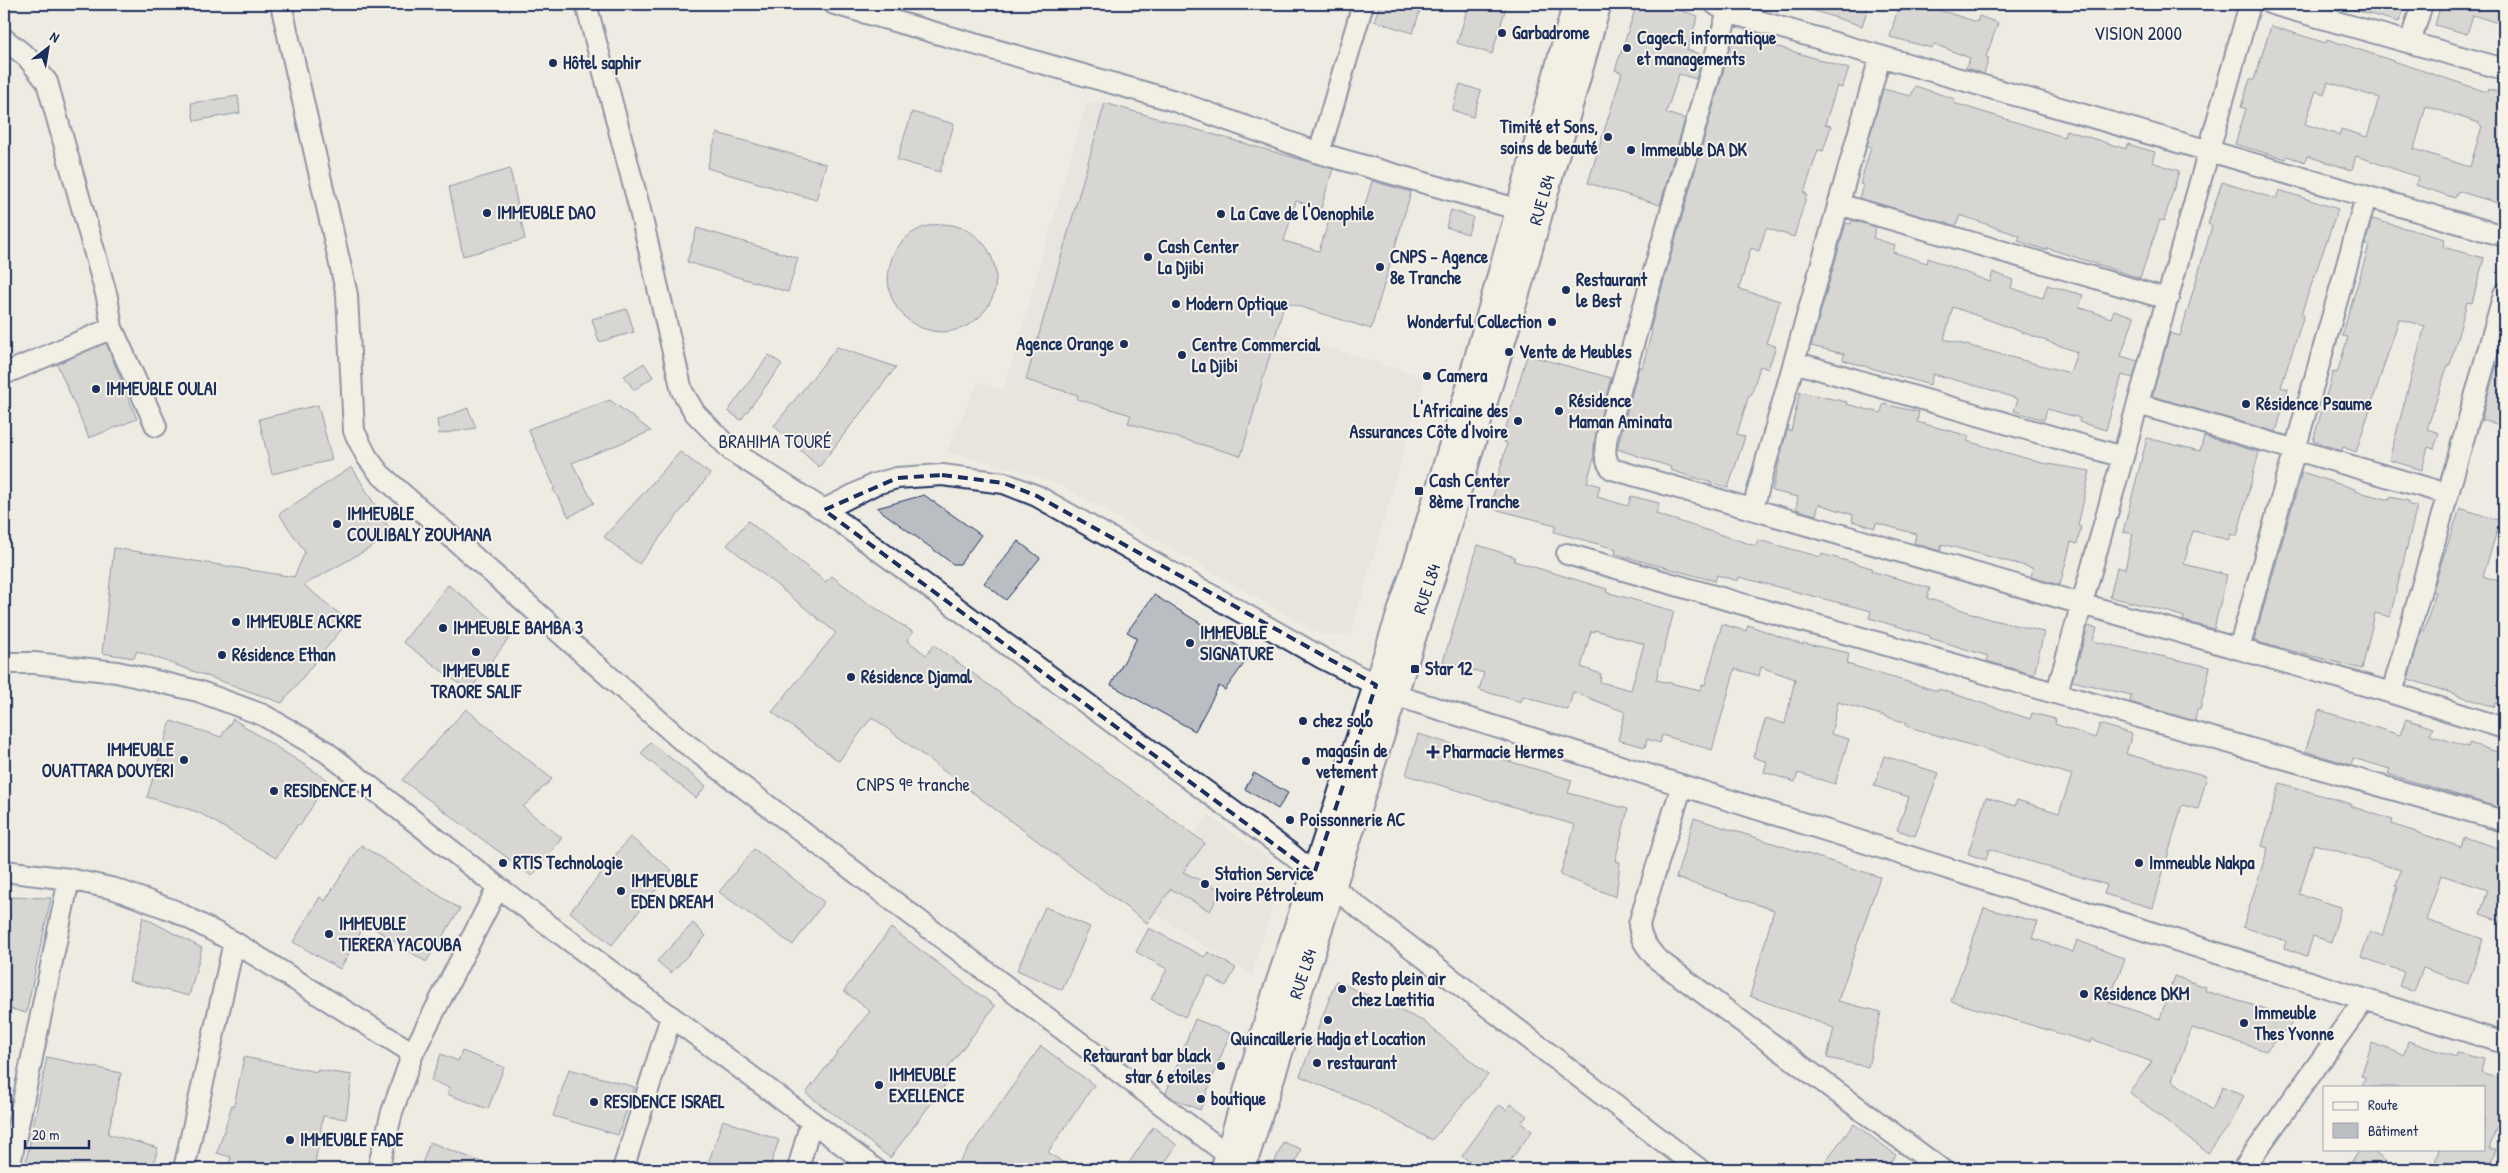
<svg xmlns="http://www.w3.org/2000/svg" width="2508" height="1173" viewBox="0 0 2508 1173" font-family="'Patrick Hand',sans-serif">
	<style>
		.built { fill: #deddd8 }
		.building { fill: #babdc2; stroke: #1b2f5e; fill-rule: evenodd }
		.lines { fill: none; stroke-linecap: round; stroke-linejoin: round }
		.minor-casing { stroke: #1b2f5e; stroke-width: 24 }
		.tertiary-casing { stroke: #1b2f5e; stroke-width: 29 }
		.minor { stroke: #f7f3e8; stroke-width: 20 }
		.tertiary { stroke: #f7f3e8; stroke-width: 25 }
		.marked { fill: none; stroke: #1b2f5e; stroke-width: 4; stroke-dasharray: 10 6; stroke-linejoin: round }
		.poi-dot { fill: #1b2f5e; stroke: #f7f3e8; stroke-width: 2 }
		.labels { text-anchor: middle; stroke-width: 4; stroke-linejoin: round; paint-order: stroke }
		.poi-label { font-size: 18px; font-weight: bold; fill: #1b2f5e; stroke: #f7f3e8; text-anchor: start }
		.street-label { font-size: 18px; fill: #1b2f5e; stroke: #f7f3e8 }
		.neighbourhood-label { font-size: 19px; fill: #1b2f5e; stroke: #f7f3e8 }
	</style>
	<rect width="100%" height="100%" fill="#eeebe2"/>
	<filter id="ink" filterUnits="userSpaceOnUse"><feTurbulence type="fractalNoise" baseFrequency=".02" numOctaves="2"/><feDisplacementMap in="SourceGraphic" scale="10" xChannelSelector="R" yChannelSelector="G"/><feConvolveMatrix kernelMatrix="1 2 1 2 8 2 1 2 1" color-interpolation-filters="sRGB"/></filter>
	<g filter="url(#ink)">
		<path class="built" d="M1087,102l18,1 202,58 -23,80 17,5 -25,86 149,45 -74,257 -28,2 -256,-148 -58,-21 -63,-15 32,-70 26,7z
			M1208,815l75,54 -31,106 -67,-41 -41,-30z"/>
		<path class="building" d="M1380,4h42l-9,29 -39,-12z
			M1469,4h38l-15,50 -35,-11z
			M1637,4h23l38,12 -11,34 16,5 -7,24 -17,-5 -13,39 19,6 -25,86 -72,-22 34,-110 -7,-3z
			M1806,4h63l-7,22 -57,-18z
			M1899,4h21l57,18 2,-6 19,7 -12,34 3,1 -5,16 -18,-6 4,-10 -36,-14 -2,4 -42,-11z
			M2352,4h53l-6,18 -48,-13z
			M2441,4h63v21l-31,-10 -6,19 -32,-9z
			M2271,26l55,17 1,-4 160,53 1,-3 16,5v111l-46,-14 -3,7 -39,-13 2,-8 -62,-21 -4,14 -45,-14 -2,6 -18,-6 -1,3 -51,-15 11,-35 -5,-2 9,-28 4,1zM2328,82l51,16 -12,39 -26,-8 -2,6 -34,-11 11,-33 8,3zM2426,106l53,17v2l3,1 -12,41 -56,-18z
			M1734,33l115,36 -7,19 -5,-2 -12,38 6,2 -8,25 -5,-1 -14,43 3,1 -13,43 -28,-9 -7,23 -8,-3 -12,41 41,12 -14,42 10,3 -8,23 -8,-3 -9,30 -2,-1 -12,39 8,3 -17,51 -58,-18 1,-3 -54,-18 22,-82 3,1 10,-37 -2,-1z
			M1460,84l21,7 -8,26 -21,-7z
			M1915,86l40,13 -1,4 110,34 2,-7 60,19 1,-5 28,8 -3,10 27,9 -15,50 -4,-1 -20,58 -93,-30 -1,2 -28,-9 2,-5 -60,-21 -4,11 -97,-28 4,-13 -3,-1 11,-37 -4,-1 16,-57 28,7z
			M238,96l2,17 -46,8 -3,-18z
			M1105,103l228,66 -12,39 -25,-7 -12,40 35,10 12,-37 29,8 12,-41 39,11 -40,137 -86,-27 -44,154 -113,-33 3,-8 -54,-16 1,-4 -52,-15z
			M912,112l42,12 -14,48 -43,-12z
			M717,133l109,31 -10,36 -109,-32z
			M510,169l15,70 -62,17 -14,-69z
			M2222,182l54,17 3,-9 59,19 -37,105 3,1 -23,72 7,2 -12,43 -124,-36 18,-63 10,3 32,-110 -4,-2z
			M1451,210l22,7 -5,17 -22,-7z
			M2372,219l73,20 -2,8 41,11 -12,45 -5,-1 -17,63 -2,-1 -21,65 12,4 -5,16 -6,-2 -6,23 -33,-10 36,-134 -26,-7 -43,133 -13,-5 -1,4 -29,-10 20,-69 4,1 11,-36 -6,-1 27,-90 -4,-1z
			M1852,220l24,7 -3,11 22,7 -2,7 34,11 1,-5 62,24 3,-10 20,8 -2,8 32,10 4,-13 36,10 -4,12 32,11 3,-8 20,7 -13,39 17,5 -5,17 -11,-3 -16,55 -27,-8 1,-4 -33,-9 -3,11 -30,-9 4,-12 -30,-10 -55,-15 -3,11 -87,-25 1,-6 -33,-8 35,-123 5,1zM1953,307l124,45 -7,21 -126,-34z
			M888 278a54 54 0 1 1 108 0a54 54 0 1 1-108 0Z
			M697,228l101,30 -10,34 -101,-30z
			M627,309l7,23 -35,10 -7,-23z
			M106,343l31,76 -48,19 -32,-74z
			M837,347l59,20 -77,100 -45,-41z
			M2501,349h3v77l-23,-6z
			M769,355l13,9 -41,56 -13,-9z
			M1527,355l84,23 -15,55 -2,25 -7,24 13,4 -3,11 31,9 3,-10 28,7 -3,11 100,32 2,-6 63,17 1,-3 50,14 -1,3 59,17 -3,10 62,21 55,13 -10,43 -47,-14 1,-5 -58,-18v-2l-61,-18 2,-7 -132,-34 -1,4 -21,-6 -2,6 -100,-27 1,-5 -62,-17 2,-7 -66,-17 17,-65 -5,-2z
			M644,363l9,14 -19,13 -10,-14z
			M1800,392l47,10 -1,2 35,9 2,-9 36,8 -2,10 52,14 -2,5 75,22 48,8 -12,55 3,1 -4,17 -6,-2 -11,43 -29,-8 2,-9 -91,-24 -2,7 -26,-8 2,-9 -40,-11 -1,5 -23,-7 1,-6 -34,-11 -3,11 -20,-6 2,-12 -26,-6 15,-61 4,1z
			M610,400l41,31 -79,32 22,40 -25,14 -16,-28 2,-1 -27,-59z
			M318,405l14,55 -60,14 -13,-55z
			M468,408l8,20 -37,6 -2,-14z
			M2204,436l55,16 -22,84 -6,-2 -2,6 -36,-9 -9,33 43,11 -13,54 -31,-8 1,-4 -18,-6 -56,-14 7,-30 8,2 8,-35 -10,-2 24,-94 53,13z
			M680,452l30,22 -71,90 -35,-27z
			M352,467l41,68 -89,50 44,36 -66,82 -145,-52 -3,7 -32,-5 12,-105 180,29 11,-25 -26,-38z
			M2302,472l53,17v2l35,9v-3l19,4v4l8,1 -27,111 -15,-4 -13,56 -108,-28z
			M924,495l57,40 -21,29h-7l-76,-56z
			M2460,508l40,13 -17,55 21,7v123l-9,-3 -1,4 -86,-28 14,-49 2,1 12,-39 -3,-1 8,-27z
			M748,521l78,61 6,-6 31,24 50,32 -6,8 19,15 8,-10 271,198 -22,29 38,18 -11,21 -39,-22 -24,34 -275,-206 -33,44 -67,-49 64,-79 -109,-88z
			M1018,541l22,17 -34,42 -22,-17z
			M1478,545l37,12 -1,4 93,28 -1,3 68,19 -18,69 45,10 1,-6 3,1 17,-61 24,7 2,-6 55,20v-2l46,10 -2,11 91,27 1,-2 91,30 2,-6 24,6 -1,5 40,14 5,-14 32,10 -6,20 81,22 -9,33 -16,-4 -29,103 -49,-14 3,-9 -118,-36 -3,11 -18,-6 18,-57 29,9 2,-6 42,13 13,-38 -146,-43 -20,-6 1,-3 -69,-21 -7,32 18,5 -14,45 -37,-11 -3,9 -31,-10 3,-10 -14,-5 13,-39 19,6 10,-45 -34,-12 -2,9 -24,-7 -23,81 -50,-15 -2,8 -13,-4 -2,8 -27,-7 7,-28 -52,-20 -5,18 -45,-14 -2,6 -42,-12 5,-17 -41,-11zM1595,630l49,14 -13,46 -31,-8 1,-8 -20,-7 10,-36 3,1z
			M448,585l64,49 -43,57 -66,-49z
			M1154,595l97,59 -26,36 -6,-4 -24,45 -84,-46 26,-47 -10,-6z
			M2088,626l9,2 -4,13 117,26 -10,43 -3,-1 -2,12 -65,-19 1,-7 -59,-14z
			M466,709l86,70 -29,28 39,31 -30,38 -130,-96z
			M2319,710l81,25 6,-16 27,9 -3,7 38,12 1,-4 35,11v55l-116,-35 2,-5 -37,-11 -2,7 -46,-14z
			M233,719l95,61 -28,46 -2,-2 -22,34 -78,-46 -51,-15 24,-76 50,16z
			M1418,734l154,46 -4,13 60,16 -13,52 5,1 -4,35 -56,-22 15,-50 -169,-50z
			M650,742l56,44 -10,12 -55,-44z
			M1884,756l55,17 -24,63 -18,-6 12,-33 -35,-11z
			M1254,773l34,20 -10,16 -33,-20z
			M2280,783l71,21 -1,2 43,14 -1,4 69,23 3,-10 40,13v58l-4,13 -20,-7 8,-24 -47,-15 -15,45 57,19 -15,45 -45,-16 -9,24 -15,-6 5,-14 -43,-15 9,-26 12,5 16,-49 -2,-1 5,-16 -87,-26 -15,50 42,13 -10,35 -18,-6 -6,20 -23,-8 2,-7 -43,-14 25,-79 -6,-2z
			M1694,818l186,59 -42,124 43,11 -13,55 -41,-9 7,-30 -84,-32 24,-86 -98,-32z
			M630,837l42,33 -60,75 -42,-33z
			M361,845l99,64 -34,53 -60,-39 -26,46 -47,-27 27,-45 5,4z
			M754,849l70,53 -31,43 -74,-53z
			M4,897l47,1 -25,115 -22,-6z
			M1045,907l45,20 -28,63 -45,-20z
			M1984,908l54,14 -6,16 41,14 4,-12 48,19 -17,43 52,17 14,-43 32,11 -1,4 91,27 -30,33 -74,-23 -20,52 40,30 11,-24 21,10 -14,29 -22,28 -79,-61 23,-30 -60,-23 -1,4 -140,-42z
			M143,917l59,31 -13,48 -60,-15z
			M693,923l13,13 -35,37 -14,-12z
			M891,928l104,78 -51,67 7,4 -61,81 -84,-65 64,-82 -26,-20z
			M1149,928l55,29 4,-5 28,16 -10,18 -18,-10 -23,41 -34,-18 16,-30 -31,-17z
			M1336,981l87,40 65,54 -56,65 -64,-34 -68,-30z
			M1195,1019l35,14 -30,77 -26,-11 -8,-6z
			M2408,1041l48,16 1,-4 27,6 -3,13 23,8v25l-15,44h7l-7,20h-56l6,-20h45v-62h-122l3,-10 -4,-1 11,-33 32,12z
			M1041,1046l53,39 -46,67 24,17h-118z
			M462,1051l42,16 -16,42 -41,-15 3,-6 -19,-7 10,-27 17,7z
			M47,1057l74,16 -13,61 50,14 -6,21h-117l-10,-2z
			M244,1057l73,15 1,-2 34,5 -6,44 -23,-3 -9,53h-87l4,-12 -14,-4 15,-48 2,1z
			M569,1069l66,18 -17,48 -65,-19z
			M1511,1104l16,12 -6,7 11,8 -28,38h-7l-9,-6 -8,6 -18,-13 37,-51 8,5z
			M723,1120l56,20 -10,29h-63z
			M1854,1124l42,31 -11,14h-66z
			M1153,1127l24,18 -17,24h-35z
			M430,1142l67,26v1h-77z
			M1283,1142l18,7 -8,20h-21z
			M2361,1149h9l25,20h-49z"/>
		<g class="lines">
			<defs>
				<path id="minor" d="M281,4l66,291 7,136 13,26 13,17 300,265 548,416
					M586,4l53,202 43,185 13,22 37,38 92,59 467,344 23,20
					M834,4l341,97 144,52 212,60
					M1715,4l12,8 777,224
					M1730,4l-123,432c-2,12 -4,23 5,33l780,224 112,35
					M2272,4l232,65
					M4,39l23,18 20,25 60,215 5,31 44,98
					M2410,43l12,-39
					M1319,153l44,-149
					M1838,204l330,95
					M1794,362l329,95
					M4,374l108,-46
					M2138,404l310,90
					M1753,508l127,-451
					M824,510l51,-26 22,-6 45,-3 62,8 33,13 285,162 54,27
					M1567,554l937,267
					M2239,649l127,-452
					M4,663h30l83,9 81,19 65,24 62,36 173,136 377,282
					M2057,692l193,-688
					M2392,693l112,-399
					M1394,695l1110,348
					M1682,785l-43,139c1,16 8,23 18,35l284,210
					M4,871l65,8 46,10 60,22 59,31 179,111
					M1331,886l368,283
					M9,1169l60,-290
					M184,1169l50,-227
					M378,1169l14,-57 21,-59 85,-166
					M623,1169l48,-152
					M798,1169l13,-47
					M2243,1169l121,-169"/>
				<path id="tertiary" d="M1224,1169l51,-174 144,-439 50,-167 107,-385
					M1242,1169l193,-601 89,-300 74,-264"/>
			</defs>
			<use href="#minor" class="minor-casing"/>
			<use href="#tertiary" class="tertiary-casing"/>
			<use href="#minor" class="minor"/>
			<use href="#tertiary" class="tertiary"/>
		</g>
	</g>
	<path d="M0 0H2508V1173H0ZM942,475l62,8 33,13 339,189 -62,189 -490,-364 73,-32z" fill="#eeebe2" fill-opacity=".55" fill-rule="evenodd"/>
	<path class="marked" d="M942,475l62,8 33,13 339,189 -62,189 -490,-364 73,-32z"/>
	<g class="poi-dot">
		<circle cx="1502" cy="33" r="5"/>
		<circle cx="1627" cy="48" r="5"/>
		<circle cx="553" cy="63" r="5"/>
		<circle cx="1608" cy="137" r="5"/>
		<circle cx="1631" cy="150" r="5"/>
		<circle cx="487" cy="213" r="5"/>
		<circle cx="1221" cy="214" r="5"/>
		<circle cx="1148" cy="257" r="5"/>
		<circle cx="1380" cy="267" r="5"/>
		<circle cx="1566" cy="290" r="5"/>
		<circle cx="1176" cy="304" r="5"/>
		<circle cx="1552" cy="322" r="5"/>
		<circle cx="1124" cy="344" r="5"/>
		<circle cx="1509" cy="352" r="5"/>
		<circle cx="1182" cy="355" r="5"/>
		<circle cx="1427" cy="376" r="5"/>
		<circle cx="96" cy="389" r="5"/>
		<circle cx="2246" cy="404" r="5"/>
		<circle cx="1559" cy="411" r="5"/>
		<circle cx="1518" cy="421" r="5"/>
		<rect x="1414" y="486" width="10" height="10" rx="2.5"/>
		<circle cx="337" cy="524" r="5"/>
		<circle cx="236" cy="622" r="5"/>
		<circle cx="443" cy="628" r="5"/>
		<circle cx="1190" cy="643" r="5"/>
		<circle cx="476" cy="652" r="5"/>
		<circle cx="222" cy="655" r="5"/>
		<rect x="1410" y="664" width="10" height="10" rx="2.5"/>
		<circle cx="851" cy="677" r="5"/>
		<circle cx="1303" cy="721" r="5"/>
		<path d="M1430.5 744.5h5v5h5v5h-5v5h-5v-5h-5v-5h5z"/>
		<circle cx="184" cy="760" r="5"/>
		<circle cx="1306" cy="761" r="5"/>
		<circle cx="274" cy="791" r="5"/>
		<circle cx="1290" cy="820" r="5"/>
		<circle cx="503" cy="863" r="5"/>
		<circle cx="2139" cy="863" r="5"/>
		<circle cx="1205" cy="884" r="5"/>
		<circle cx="621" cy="891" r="5"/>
		<circle cx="329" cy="934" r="5"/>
		<circle cx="1342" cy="989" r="5"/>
		<circle cx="2084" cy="994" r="5"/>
		<circle cx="1328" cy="1020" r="5"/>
		<circle cx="2244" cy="1023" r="5"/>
		<circle cx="1317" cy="1063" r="5"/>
		<circle cx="1221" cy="1066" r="5"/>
		<circle cx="879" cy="1085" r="5"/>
		<circle cx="1201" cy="1099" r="5"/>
		<circle cx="594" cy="1102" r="5"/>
		<circle cx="290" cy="1140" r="5"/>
	</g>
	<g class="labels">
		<g class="poi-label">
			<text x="1512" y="39">Garbadrome</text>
			<text x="1637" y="44">Cagecfi, informatique<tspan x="1637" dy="21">et managements</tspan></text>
			<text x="563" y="69">Hôtel saphir</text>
			<text x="1598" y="133" text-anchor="end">Timité et Sons,<tspan x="1598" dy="21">soins de beauté</tspan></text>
			<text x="1641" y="156">Immeuble DA DK</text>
			<text x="497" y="219">IMMEUBLE DAO</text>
			<text x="1231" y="220">La Cave de l'Oenophile</text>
			<text x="1158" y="253">Cash Center<tspan x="1158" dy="21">La Djibi</tspan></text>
			<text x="1390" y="263">CNPS - Agence<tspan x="1390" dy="21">8e Tranche</tspan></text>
			<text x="1576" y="286">Restaurant<tspan x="1576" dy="21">le Best</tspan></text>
			<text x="1186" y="310">Modern Optique</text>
			<text x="1542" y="328" text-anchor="end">Wonderful Collection</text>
			<text x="1114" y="350" text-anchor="end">Agence Orange</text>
			<text x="1192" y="351">Centre Commercial<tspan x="1192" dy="21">La Djibi</tspan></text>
			<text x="1519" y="358">Vente de Meubles</text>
			<text x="1437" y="382">Camera</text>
			<text x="106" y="395">IMMEUBLE OULAI</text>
			<text x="1569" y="407">Résidence<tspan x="1569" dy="21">Maman Aminata</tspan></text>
			<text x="2256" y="410">Résidence Psaume</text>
			<text x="1508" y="417" text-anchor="end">L'Africaine des<tspan x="1508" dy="21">Assurances Côte d'Ivoire</tspan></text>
			<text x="1429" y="487">Cash Center<tspan x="1429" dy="21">8ème Tranche</tspan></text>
			<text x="347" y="520">IMMEUBLE<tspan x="347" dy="21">COULIBALY ZOUMANA</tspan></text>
			<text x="246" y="628">IMMEUBLE ACKRE</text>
			<text x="453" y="634">IMMEUBLE BAMBA 3</text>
			<text x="1200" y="639">IMMEUBLE<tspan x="1200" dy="21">SIGNATURE</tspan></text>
			<text x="232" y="661">Résidence Ethan</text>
			<text x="1425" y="675">Star 12</text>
			<text x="476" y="677" text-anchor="middle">IMMEUBLE<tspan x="476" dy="21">TRAORE SALIF</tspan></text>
			<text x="861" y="683">Résidence Djamal</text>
			<text x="1313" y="727">chez solo</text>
			<text x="174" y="756" text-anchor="end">IMMEUBLE<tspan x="174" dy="21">OUATTARA DOUYERI</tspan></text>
			<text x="1316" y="757">magasin de<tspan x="1316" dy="21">vetement</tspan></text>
			<text x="1443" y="758">Pharmacie Hermes</text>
			<text x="284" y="797">RESIDENCE M</text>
			<text x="1300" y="826">Poissonnerie AC</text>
			<text x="513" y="869">RTIS Technologie</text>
			<text x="2149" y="869">Immeuble Nakpa</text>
			<text x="1215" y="880">Station Service<tspan x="1215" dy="21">Ivoire Pétroleum</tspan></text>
			<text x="631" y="887">IMMEUBLE<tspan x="631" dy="21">EDEN DREAM</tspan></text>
			<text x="339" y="930">IMMEUBLE<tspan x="339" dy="21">TIERERA YACOUBA</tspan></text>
			<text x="1352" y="985">Resto plein air<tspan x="1352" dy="21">chez Laetitia</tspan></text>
			<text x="2094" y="1000">Résidence DKM</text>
			<text x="2254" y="1019">Immeuble<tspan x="2254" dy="21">Thes Yvonne</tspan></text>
			<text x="1328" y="1045" text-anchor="middle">Quincaillerie Hadja et Location</text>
			<text x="1211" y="1062" text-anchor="end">Retaurant bar black<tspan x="1211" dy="21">star 6 etoiles</tspan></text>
			<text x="1327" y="1069">restaurant</text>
			<text x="889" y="1081">IMMEUBLE<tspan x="889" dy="21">EXELLENCE</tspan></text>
			<text x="1211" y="1105">boutique</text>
			<text x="604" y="1108">RESIDENCE ISRAEL</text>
			<text x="300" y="1146">IMMEUBLE FADE</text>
		</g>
		<g class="street-label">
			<text transform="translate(1542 200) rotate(-74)" y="6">RUE L84</text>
			<text transform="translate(1427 589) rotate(-72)" y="6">RUE L84</text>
			<text transform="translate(1303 974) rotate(-72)" y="6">RUE L84</text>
		</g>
		<g class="neighbourhood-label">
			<text x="2138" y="40">VISION 2000</text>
			<text x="775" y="448">BRAHIMA TOURÉ</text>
			<text x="913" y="791">CNPS 9ᵉ tranche</text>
		</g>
	</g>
	<rect width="2508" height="1173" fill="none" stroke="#f7f3e8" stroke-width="20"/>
	<rect x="10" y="10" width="2488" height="1153" fill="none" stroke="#1b2f5e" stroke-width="2" filter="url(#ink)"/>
	<rect x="2323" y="1086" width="162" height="65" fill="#f7f3e8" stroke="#9fa5b1"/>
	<rect x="2333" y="1102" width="25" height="8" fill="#f7f3e8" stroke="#9fa5b1"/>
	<text x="2368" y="1110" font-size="15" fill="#1b2f5e">Route</text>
	<rect x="2333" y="1123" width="25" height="15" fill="#babdc2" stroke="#9fa5b1"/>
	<text x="2368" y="1136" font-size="15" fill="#1b2f5e">Bâtiment</text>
	<g transform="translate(48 48) rotate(31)" stroke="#f7f3e8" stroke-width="4" paint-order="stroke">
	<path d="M0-4L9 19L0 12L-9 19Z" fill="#1b2f5e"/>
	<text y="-8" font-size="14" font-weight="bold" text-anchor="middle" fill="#1b2f5e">N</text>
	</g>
	<path d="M25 1140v8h64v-8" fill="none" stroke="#1b2f5e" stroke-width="2.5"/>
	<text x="32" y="1140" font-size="15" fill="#1b2f5e" stroke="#f7f3e8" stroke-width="4" paint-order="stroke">20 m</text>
</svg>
